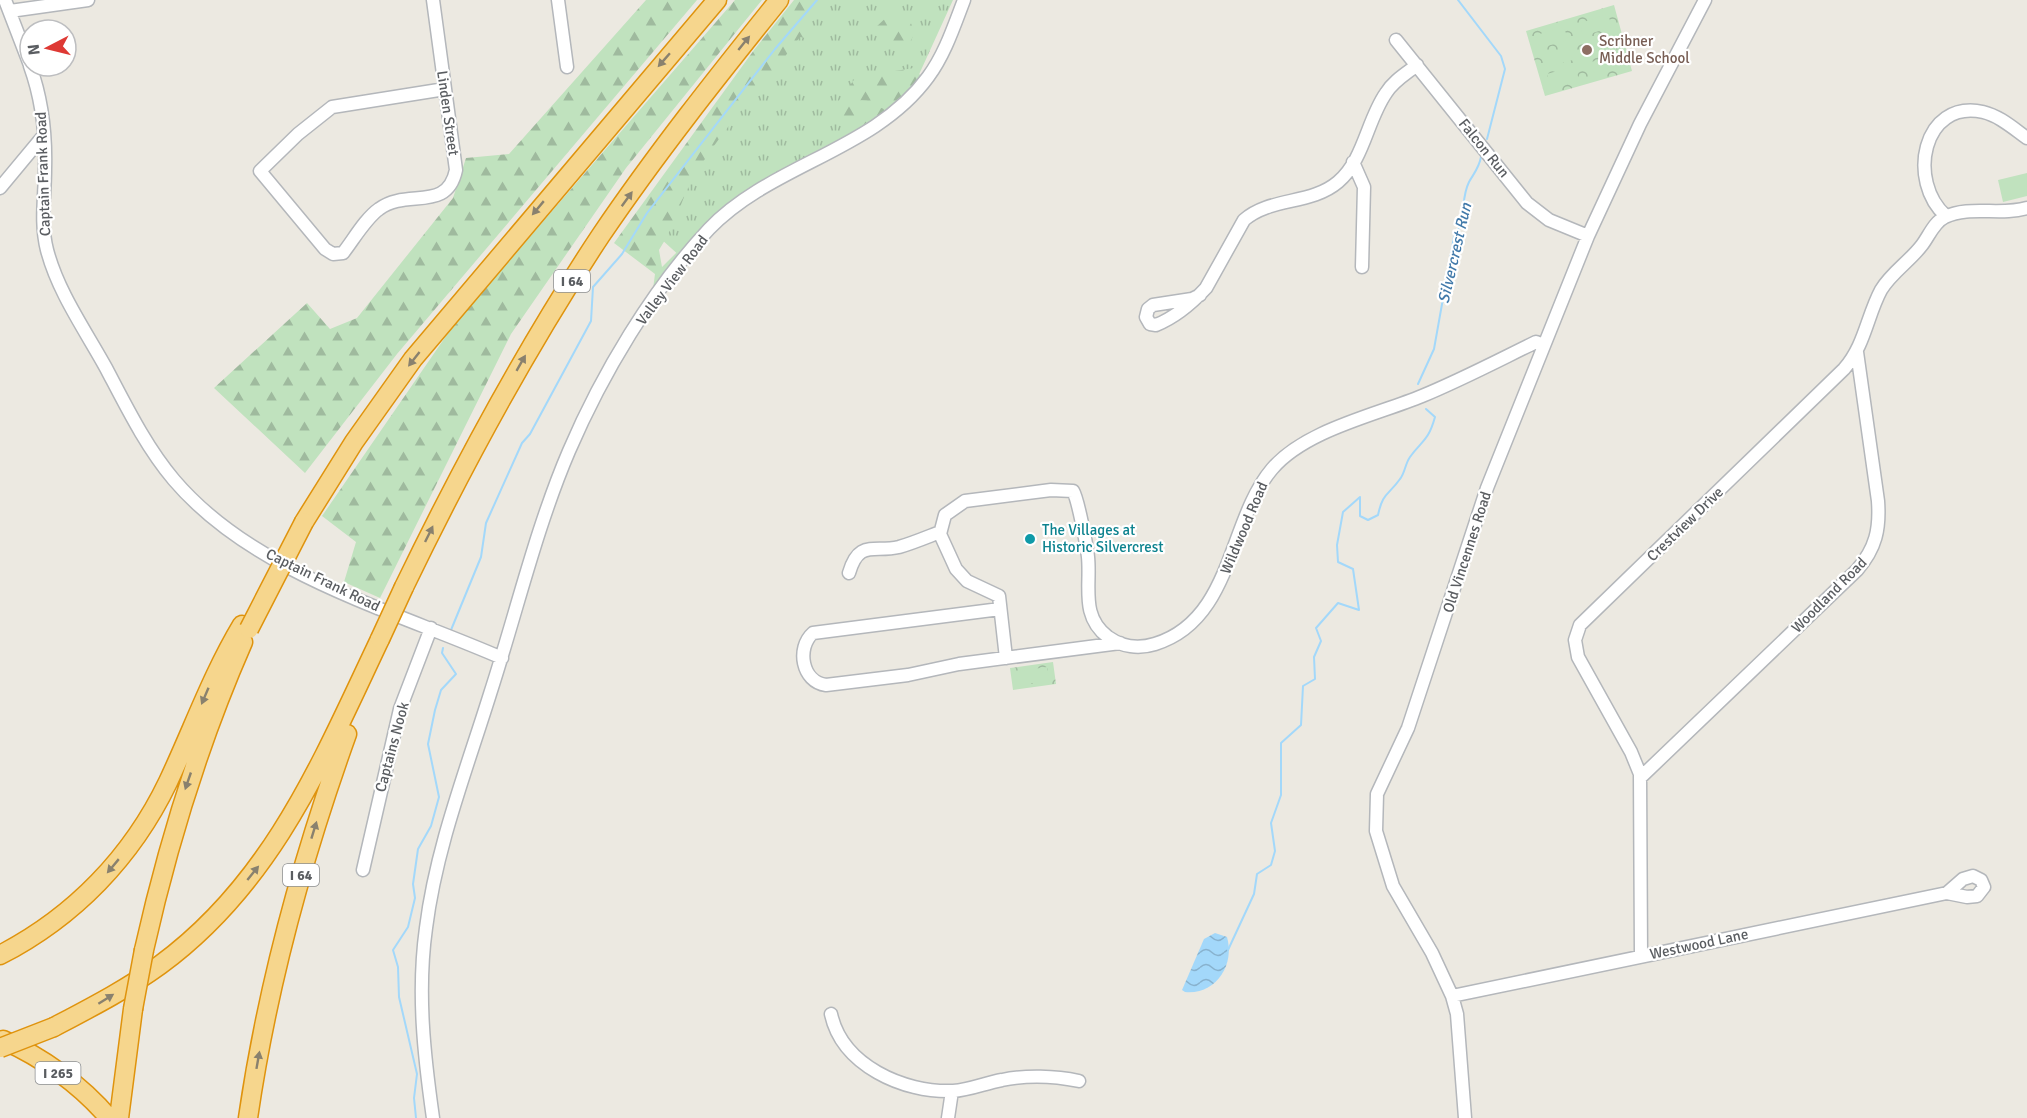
<svg xmlns="http://www.w3.org/2000/svg" width="2027" height="1118" viewBox="0 0 2027 1118" font-family="Signika,sans-serif">
	<style>
		.grass { fill: url(#grass-tufts) }
		.forest { fill: url(#forest-firs) }
		.park { fill: url(#park-crowns) }
		.pitch { fill: #c0e2be }
		.water { fill: url(#water-waves) }
		.lines { fill: none; stroke-linecap: round; stroke-linejoin: round }
		.stream { stroke: #a3d8fa; stroke-width: 2 }
		.minor-casing { stroke: #b4b7bb; stroke-width: 15 }
		.highway-casing { stroke: #df930d; stroke-width: 21 }
		.minor { stroke: #fff; stroke-width: 12 }
		.highway { stroke: #f6d68d; stroke-width: 18 }
		.highway-bridge-casing { stroke: #df930d; stroke-width: 21; stroke-linecap: butt }
		.highway-bridge { stroke: #f6d68d; stroke-width: 18 }
		.oneway { fill: #89816e }
		.education-dot { fill: #8d6e63; stroke: #fff; stroke-width: 2 }
		.culture-dot { fill: #0f9aa8; stroke: #fff; stroke-width: 2 }
		.labels { text-anchor: middle; stroke-width: 4.5; stroke-linejoin: round; paint-order: stroke }
		.shield { fill: #fff; stroke: #8c8e90; stroke-width: 1.5 }
		.shield-label { font-size: 14px; font-weight: bold; fill: #5a5d61 }
		.education-label { font-size: 15px; fill: #785e54; stroke: #fff; text-anchor: start }
		.street-label { font-size: 15px; fill: #5a5d61; stroke: #fff }
		.culture-label { font-size: 15px; fill: #0d838f; stroke: #fff; text-anchor: start }
		.water-label { font-size: 16px; font-style: italic; fill: #427aaa; stroke: #fff }
	</style>
	<defs>
		<pattern id="grass-tufts" width="24" height="20" patternUnits="userSpaceOnUse" patternTransform="scale(1.5)"><rect width="24" height="20" fill="#c0e2be"/><path d="M3 7l-1-3M5 7V3M7 7l1-3M15 17l-1-3M17 17v-4M19 17l1-3" fill="none" stroke="#9fba9e"/></pattern>
		<pattern id="forest-firs" width="22" height="20" patternUnits="userSpaceOnUse" patternTransform="scale(1.5)"><rect width="22" height="20" fill="#c0e2be"/><path d="M5 1l3.5 6h-7zM16 11l3.5 6h-7z" fill="#9fba9e"/></pattern>
		<pattern id="park-crowns" width="20" height="18" patternUnits="userSpaceOnUse" patternTransform="scale(1.5)"><rect width="20" height="18" fill="#c0e2be"/><path d="M2 6a3 3 0 1 1 6 0M12 15a3 3 0 1 1 6 0" fill="none" stroke="#9fba9e"/></pattern>
		<pattern id="water-waves" width="16" height="10" patternUnits="userSpaceOnUse" patternTransform="scale(1.5)"><rect width="16" height="10" fill="#a3d8fa"/><path d="M0 5q4-4 8 0t8 0" fill="none" stroke="#88b2ce"/></pattern>
	</defs>
	<rect width="100%" height="100%" fill="#ece9e1"/>
	<path class="grass" d="M807,0h146l-42,92 -26,23 -117,65 -86,78 -44,-40z"/>
	<path class="forest" d="M646,0h51l-300,354 -92,119 -91,-85 93,-85 23,26 27,-11 96,-120 13,-40 43,-4z
		M735,0h27l-136,168 -115,166 -131,264 -36,-16 12,-40 -34,-26 133,-193z
		M794,0h34l-18,18v21l-10,-2c-34,45 -71,84 -101,131 -17,26 -23,57 -40,82l3,17 25,-25 2,3 -32,44h-4l2,-15 -41,-31 140,-193z
		M891,13l19,8 5,12 -5,9 -25,2 -10,-16z
		M914,68l7,8 -10,13 -18,14 -34,-3 28,10 -24,15 -19,-1 -11,-15 23,-32z"/>
	<path class="park" d="M1614,5l18,66 -87,25 -19,-65z
		M1053,662l3,22 -43,6 -3,-22z"/>
	<path class="pitch" d="M1608,14l4,13 -29,9 -3,-13z
		M1564,27l4,13 -28,8 -4,-13z
		M1614,34l3,13 -28,8 -4,-13z
		M1569,47l4,13 -28,8 -4,-13z
		M1619,54l4,13 -28,8 -4,-13z
		M1575,66l4,14 -28,8 -4,-14z
		M2027,173v23l-24,6 -5,-22z
		M1047,667l2,14 -29,4 -1,-14z"/>
	<path class="water" d="M1215,933l12,4c8,28 -11,58 -42,55l-3,-2 22,-51z"/>
	<g class="lines">
		<path class="stream" d="M1458,0l43,56 4,13 -18,70
			M1418,384l16,-35 20,-112c13,-19 6,-37 15,-55 5,-9 10,-14 12,-25
			M451,630l30,-73 5,-34 36,-80 8,-9 61,-113 2,-34 29,-33 25,-41 128,-164 42,-49
			M1228,950l26,-56 3,-20 14,-9 4,-14 -4,-28 10,-28v-52l20,-18 2,-39 12,-7 -1,-22 7,-16 -5,-13 22,-25 21,7 -6,-41 -15,-7 -1,-17 6,-33 17,-15v19l8,4 10,-5c5,-23 10,-19 22,-36 5,-6 5,-15 10,-22 12,-17 18,-15 25,-40l-9,-8
			M416,1118l-2,-20 3,-24 -18,-77 -1,-30 -5,-17 15,-23 7,-29 -2,-14 5,-35 13,-23 8,-29 -11,-53 7,-34 6,-20 15,-16 -14,-21 1,-5"/>
		<defs>
			<path id="minor" d="M5,0l25,65
				M433,0l23,170c-9,43 -49,18 -77,39 -14,10 -25,30 -36,44l-10,1 -8,-5 -65,-78 38,-37 34,-27 113,-18
				M558,0l9,67
				M10,11l78,-11
				M1396,40l131,163 22,17 39,16
				M30,66c12,33 16,68 15,103 0,27 -5,54 2,81 11,42 38,80 59,118 20,38 40,79 68,112 80,94 218,130 328,178
				M1353,162l11,25 -2,80
				M0,188l44,-53
				M1946,216c-39,-34 -24,-117 37,-104 17,4 31,17 44,26
				M1200,295l-8,4 -39,6 -5,4 -2,8 4,7 6,1c20,-8 36,-22 50,-37l38,-68c26,-23 67,-15 94,-38 26,-22 29,-62 48,-89 7,-12 21,-20 31,-28
				M849,573c10,-34 25,-20 50,-26 14,-4 28,-10 41,-15
				M1000,609l-187,24c-17,15 -11,49 13,52l82,-10 51,-11 161,-21
				M1006,658l-7,-62 -32,-15 -11,-12 -16,-35 5,-19 20,-14 86,-11 22,1c5,8 14,56 15,66 3,29 -8,59 20,80 14,10 31,12 47,7 78,-24 73,-123 117,-175 33,-39 104,-54 150,-73 39,-16 77,-36 114,-54l7,3
				M1640,778l217,-208c19,-22 23,-41 21,-69l-21,-149
				M363,870l37,-161 31,-81
				M1973,876l8,4 3,7 -7,9 -10,1 -20,-4 16,-14z
				M1641,956l-1,-182 -9,-22 -53,-95 -3,-17 5,-15 264,-256c21,-24 23,-53 37,-79 10,-17 29,-29 41,-45 7,-9 12,-23 23,-28 24,-12 56,-1 82,-9
				M1452,996l495,-103
				M831,1014c11,51 72,79 122,77 17,-1 32,-8 49,-11 24,-5 53,-4 77,1
				M433,1118c-9,-63 -16,-126 -7,-190 10,-80 40,-157 64,-234 26,-80 46,-166 79,-243 33,-77 83,-161 140,-222 62,-65 165,-78 219,-152 17,-23 26,-51 36,-77
				M948,1118l4,-27
				M1465,1118l-8,-104 -5,-18 -20,-43 -39,-67 -17,-55 1,-37 31,-66 79,-240 101,-252 52,-112 65,-124"/>
			<path id="highway" d="M304,522l50,-80 59,-83 304,-359
				M404,587c59,-122 122,-239 197,-352 55,-81 116,-158 178,-235
				M144,950c24,-107 55,-208 99,-308
				M0,955c74,-38 132,-98 168,-173 25,-53 44,-107 74,-157
				M54,1027c36,-19 73,-38 106,-62 113,-83 162,-204 220,-326
				M3,1040c39,17 78,45 106,78
				M119,1118l14,-109
				M248,1118c19,-131 54,-259 99,-384"/>
		</defs>
		<use href="#minor" class="minor-casing"/>
		<use href="#highway" class="highway-casing"/>
		<use href="#minor" class="minor"/>
		<use href="#highway" class="highway"/>
		<defs>
			<path id="highway-bridge" d="M249,629l55,-107
				M380,639l24,-52
				M133,1009l11,-59
				M0,1048l54,-21"/>
		</defs>
		<use href="#highway-bridge" class="highway-bridge-casing"/>
		<use href="#highway-bridge" class="highway-bridge"/>
	</g>
	<defs><path id="oneway-solid" d="M-6-.8H1V-3.2L6.5 0L1 3.2V.8H-6Z" transform="scale(1.5)"/></defs>
	<g class="oneway">
		<use href="#oneway-solid" transform="translate(744 43) rotate(-51)"/>
		<use href="#oneway-solid" transform="translate(664 60) rotate(131)"/>
		<use href="#oneway-solid" transform="translate(627 199) rotate(-54)"/>
		<use href="#oneway-solid" transform="translate(538 208) rotate(130)"/>
		<use href="#oneway-solid" transform="translate(414 359) rotate(128)"/>
		<use href="#oneway-solid" transform="translate(521 363) rotate(-60)"/>
		<use href="#oneway-solid" transform="translate(429 534) rotate(-64)"/>
		<use href="#oneway-solid" transform="translate(205 696) rotate(113)"/>
		<use href="#oneway-solid" transform="translate(188 781) rotate(109)"/>
		<use href="#oneway-solid" transform="translate(314 830) rotate(-73)"/>
		<use href="#oneway-solid" transform="translate(113 866) rotate(130)"/>
		<use href="#oneway-solid" transform="translate(253 873) rotate(-51)"/>
		<use href="#oneway-solid" transform="translate(106 999) rotate(-32)"/>
		<use href="#oneway-solid" transform="translate(258 1060) rotate(-80)"/>
	</g>
	<circle class="education-dot" cx="1587" cy="50" r="6"/>
	<circle class="culture-dot" cx="1030" cy="539" r="6"/>
	<g class="labels">
		<g class="shield">
			<rect x="554" y="270" width="36" height="22" rx="4.5"/>
			<rect x="283" y="864" width="36" height="22" rx="4.5"/>
			<rect x="35.5" y="1062" width="45" height="22" rx="4.5"/>
		</g>
		<g class="shield-label">
			<text x="572" y="286">I 64</text>
			<text x="301" y="880">I 64</text>
			<text x="58" y="1078">I 265</text>
		</g>
		<g class="education-label">
			<text x="1599" y="46">Scribner<tspan x="1599" dy="17">Middle School</tspan></text>
		</g>
		<g class="street-label">
			<text transform="translate(448 113) rotate(82)" y="5">Linden Street</text>
			<text transform="translate(1484 148) rotate(51)" y="5">Falcon Run</text>
			<text transform="translate(43 174) rotate(-92)" y="5">Captain Frank Road</text>
			<text transform="translate(672 280) rotate(-53)" y="5">Valley View Road</text>
			<text transform="translate(1685 524) rotate(-44)" y="5">Crestview Drive</text>
			<text transform="translate(1244 528) rotate(-67)" y="5">Wildwood Road</text>
			<text transform="translate(1467 552) rotate(-72)" y="5">Old Vincennes Road</text>
			<text transform="translate(323 580) rotate(26)" y="5">Captain Frank Road</text>
			<text transform="translate(1829 595) rotate(-45)" y="5">Woodland Road</text>
			<text transform="translate(392 747) rotate(-75)" y="5">Captains Nook</text>
			<text transform="translate(1699 944) rotate(-12)" y="5">Westwood Lane</text>
		</g>
		<g class="culture-label">
			<text x="1042" y="535">The Villages at<tspan x="1042" dy="17">Historic Silvercrest</tspan></text>
		</g>
		<g class="water-label">
			<text transform="translate(1454 253) rotate(-77)" y="6">Silvercrest Run</text>
		</g>
	</g>
	<g transform="translate(48 48) rotate(263)"><circle r="28" fill="#ffffff" stroke="#bdbec0" stroke-width="1.5"/>
	<path d="M0-4.5L10 22L0 15L-10 22Z" fill="#de3934"/>
	<text y="-9" font-size="16" font-weight="bold" text-anchor="middle" fill="#5a5d61">N</text>
	</g>
</svg>
